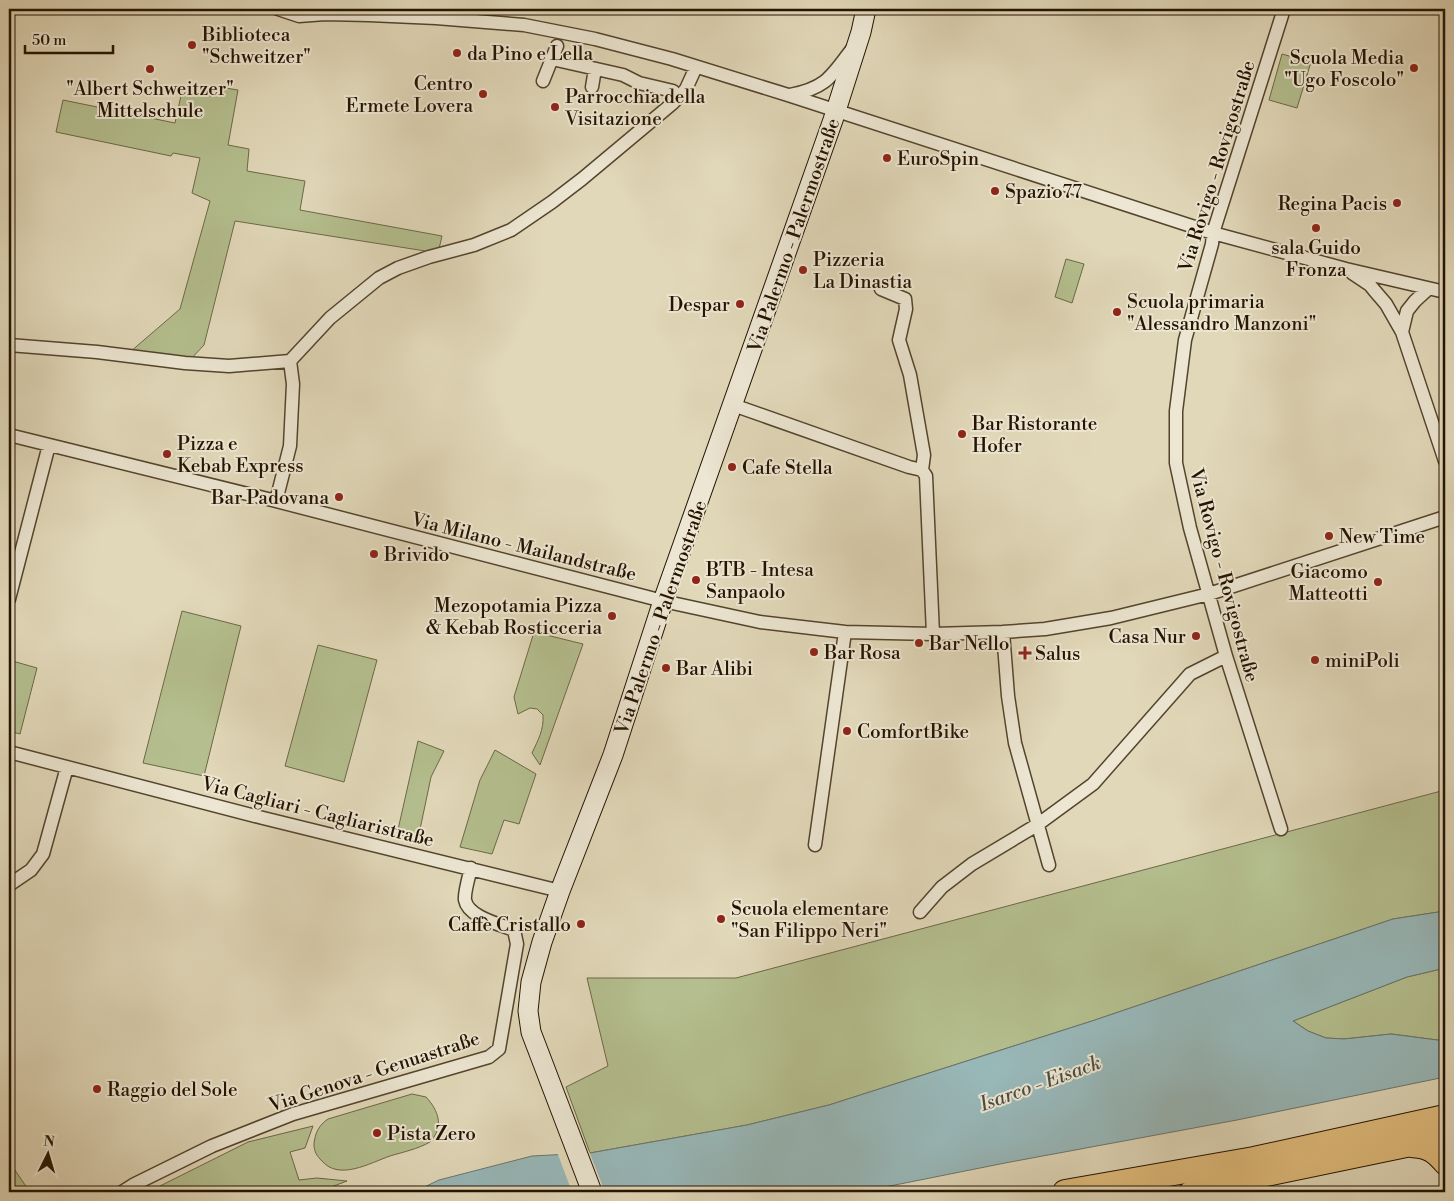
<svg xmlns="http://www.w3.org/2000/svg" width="1454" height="1201" viewBox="0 0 1454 1201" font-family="'Libre Bodoni',serif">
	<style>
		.green { fill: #b4be8e; stroke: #6c6847 }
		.water { fill: #98b8b9; stroke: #6a766f }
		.pier { fill: #e1d8b9 }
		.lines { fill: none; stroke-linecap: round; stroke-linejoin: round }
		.street-casing { stroke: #53442e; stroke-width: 15 }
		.secondary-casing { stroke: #241300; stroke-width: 21 }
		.primary-casing { stroke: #241300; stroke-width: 22 }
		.highway-casing { stroke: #241300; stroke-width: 26 }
		.street { stroke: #ece6d2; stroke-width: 12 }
		.secondary { stroke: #ece6d2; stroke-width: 19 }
		.primary { stroke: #e0bc7c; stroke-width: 20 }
		.highway { stroke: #e0bc7c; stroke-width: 24 }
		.poi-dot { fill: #8f2418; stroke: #ece6d2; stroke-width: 2 }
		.labels { text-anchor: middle; stroke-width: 4; stroke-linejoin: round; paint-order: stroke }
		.poi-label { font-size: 19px; fill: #241300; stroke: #ece6d2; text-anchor: start }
		.street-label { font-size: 19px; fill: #241300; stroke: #ece6d2 }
		.water-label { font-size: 20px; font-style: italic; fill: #4d4d41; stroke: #ece6d2 }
	</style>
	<rect width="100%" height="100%" fill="#e1d8b9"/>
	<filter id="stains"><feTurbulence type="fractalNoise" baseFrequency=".004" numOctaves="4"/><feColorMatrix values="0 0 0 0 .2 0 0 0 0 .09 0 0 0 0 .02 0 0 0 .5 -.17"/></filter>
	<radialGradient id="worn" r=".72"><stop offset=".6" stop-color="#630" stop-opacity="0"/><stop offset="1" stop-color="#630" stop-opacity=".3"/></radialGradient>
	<path class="green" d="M1282,54l29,8 -14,46 -28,-8z
		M213,86l25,4 -10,55 21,4 -2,22 58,10 -5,29 142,26 -4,17 -203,-32 -31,124 -14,15 -60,-8 50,-43 30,-108 -18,-8 8,-35 -27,-5 -2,3 -115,-24 7,-32 112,23 7,-32 29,5z
		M1066,259l18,5 -12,39 -17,-6z
		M182,611l59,15 -37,150 -61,-13z
		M534,632l49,12 -43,121 -8,-12c6,-13 12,-23 11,-38l-6,-6 -7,-1 -12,6 -4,-17z
		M318,645l59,15 -33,122 -59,-16z
		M9,660l28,8 -17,66 -11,-3z
		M418,741l26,10 -13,26 -13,62 -21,-5z
		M495,750l41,24 -17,50 -15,-4 -12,34 -32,-7 20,-67z
		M1445,790v121l-52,8 -301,102 -263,84 -82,20 -157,28 -24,-66 42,-21 -21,-88h149z
		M1445,968v73l-54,-7 -47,5 -18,-1 -18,-7 -15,-10 114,-44z
		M412,1094l14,3c13,14 18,30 4,45 -12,7 -27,10 -40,14 -20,7 -51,25 -68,5 -5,-5 -8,-9 -8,-17 1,-11 5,-19 14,-25z
		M313,1126l-8,22 -15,4 9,28 18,-2 30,3 -29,11h-170l100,-50z
		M9,1166h3l18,26h-21z"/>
	<path class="water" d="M1445,911v57l-38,9 -114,44 15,10 18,7 18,1 47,-5 54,7v36l-208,43 -232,43 -145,29h-446l25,-12 93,-24 58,-3 157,-28 82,-20 263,-84 301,-102z"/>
	<path class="pier" d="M589,1151l16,41h-33l-15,-40z"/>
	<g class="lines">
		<defs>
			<path id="street" d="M278,9l21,7 26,-2 44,1 67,3 88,7 71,14 77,20 116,36 425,138 133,36 99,23
				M552,59l71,16 16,8 34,8
				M543,81l14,-35
				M592,87l3,-18
				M790,95c36,-7 41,-18 62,-46
				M1352,273l18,12 4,5 12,14 16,28 43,129
				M881,289l24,10 1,10 -7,31 11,35 14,80 -2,15
				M1402,332l5,-21 8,-10 13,-12
				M9,345l88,7 88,11 44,3 61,-5 40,-43 49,-40 19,-10 31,-11 45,-12 37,-15 41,-28 30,-23 91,-76 13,-14 10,-22
				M733,405l176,62 13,3 4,6 7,158
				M9,435l267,66 387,100 97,21 85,10 88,2 70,-2 42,-3 66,-11 98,-24 236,-77
				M276,501l14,-55 3,-62 -3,-23
				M9,599l40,-154
				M1003,632l5,64 7,47 34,122
				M9,752l254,66 297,73
				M1281,829l-55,-173 -36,-128 -14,-65v-52l9,-71 27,-96 1,-11 71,-224
				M815,845l30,-213
				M9,885l22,-15 12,-16 24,-87
				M920,912l22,-25 30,-23 65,-39 56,-41 97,-110 36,-18
				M122,1192l11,-7 79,-39 81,-32 196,-57 10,-8 18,-105 -3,-14c-15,-6 -46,-13 -49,-30 -1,-7 4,-24 6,-32"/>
			<path id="secondary" d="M592,1192l-61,-160 -3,-21 3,-29 11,-40 18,-51 53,-136 50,-154 170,-481 28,-88 5,-23"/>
			<path id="primary" d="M1411,1147c17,1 23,5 34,18
				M1189,1192l256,-53"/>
			<path id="highway" d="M1065,1192l189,-33 191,-42"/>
		</defs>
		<use href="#street" class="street-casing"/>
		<use href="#secondary" class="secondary-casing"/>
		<use href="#primary" class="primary-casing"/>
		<use href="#highway" class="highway-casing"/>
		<use href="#street" class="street"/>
		<use href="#secondary" class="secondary"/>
		<use href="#primary" class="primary"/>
		<use href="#highway" class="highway"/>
	</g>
	<g class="poi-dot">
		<circle cx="192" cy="45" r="5"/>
		<circle cx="457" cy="53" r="5"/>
		<circle cx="1414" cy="68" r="5"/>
		<circle cx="150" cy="69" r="5"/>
		<circle cx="483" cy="94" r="5"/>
		<circle cx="555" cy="107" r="5"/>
		<circle cx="887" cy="158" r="5"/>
		<circle cx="995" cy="191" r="5"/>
		<circle cx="1397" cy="203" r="5"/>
		<circle cx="1316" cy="228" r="5"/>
		<circle cx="803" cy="270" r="5"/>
		<circle cx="740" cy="304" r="5"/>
		<circle cx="1117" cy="312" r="5"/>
		<circle cx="962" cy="434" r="5"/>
		<circle cx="167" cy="454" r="5"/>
		<circle cx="732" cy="467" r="5"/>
		<circle cx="339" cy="497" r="5"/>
		<circle cx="1329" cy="536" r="5"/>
		<circle cx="374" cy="554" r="5"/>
		<circle cx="696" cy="580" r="5"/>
		<circle cx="1378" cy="582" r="5"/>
		<circle cx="612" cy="616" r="5"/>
		<circle cx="1196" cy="636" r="5"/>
		<circle cx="919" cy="643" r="5"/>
		<circle cx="814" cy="652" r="5"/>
		<path d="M1022.5 645.5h5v5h5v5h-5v5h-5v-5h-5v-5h5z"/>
		<circle cx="1315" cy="660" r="5"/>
		<circle cx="666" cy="668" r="5"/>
		<circle cx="847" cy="731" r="5"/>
		<circle cx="721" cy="919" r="5"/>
		<circle cx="581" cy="924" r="5"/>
		<circle cx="97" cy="1089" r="5"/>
		<circle cx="377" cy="1133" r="5"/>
	</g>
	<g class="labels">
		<g class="poi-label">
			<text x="202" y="41">Biblioteca<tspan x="202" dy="22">"Schweitzer"</tspan></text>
			<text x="467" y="60">da Pino e Lella</text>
			<text x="1404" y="64" text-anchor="end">Scuola Media<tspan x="1404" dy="22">"Ugo Foscolo"</tspan></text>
			<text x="473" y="90" text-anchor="end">Centro<tspan x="473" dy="22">Ermete Lovera</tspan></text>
			<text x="150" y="95" text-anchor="middle">"Albert Schweitzer"<tspan x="150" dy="22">Mittelschule</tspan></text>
			<text x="565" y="103">Parrocchia della<tspan x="565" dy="22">Visitazione</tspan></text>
			<text x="897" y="165">EuroSpin</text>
			<text x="1005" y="198">Spazio77</text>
			<text x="1387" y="210" text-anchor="end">Regina Pacis</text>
			<text x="1316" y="254" text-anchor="middle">sala Guido<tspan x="1316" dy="22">Fronza</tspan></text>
			<text x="813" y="266">Pizzeria<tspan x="813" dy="22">La Dinastia</tspan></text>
			<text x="1127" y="308">Scuola primaria<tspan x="1127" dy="22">"Alessandro Manzoni"</tspan></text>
			<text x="730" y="311" text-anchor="end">Despar</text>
			<text x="972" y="430">Bar Ristorante<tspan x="972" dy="22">Hofer</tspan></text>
			<text x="177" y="450">Pizza e<tspan x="177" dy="22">Kebab Express</tspan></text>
			<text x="742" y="474">Cafe Stella</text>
			<text x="329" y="504" text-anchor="end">Bar Padovana</text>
			<text x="1339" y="543">New Time</text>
			<text x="384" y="561">Brivido</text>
			<text x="706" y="576">BTB - Intesa<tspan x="706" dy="22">Sanpaolo</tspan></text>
			<text x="1368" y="578" text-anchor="end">Giacomo<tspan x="1368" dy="22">Matteotti</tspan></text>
			<text x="602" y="612" text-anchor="end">Mezopotamia Pizza<tspan x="602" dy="22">&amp; Kebab Rosticceria</tspan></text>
			<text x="1186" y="643" text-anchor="end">Casa Nur</text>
			<text x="929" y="650">Bar Nello</text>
			<text x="824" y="659">Bar Rosa</text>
			<text x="1035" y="660">Salus</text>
			<text x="1325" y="667">miniPoli</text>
			<text x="676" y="675">Bar Alibi</text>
			<text x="857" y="738">ComfortBike</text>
			<text x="731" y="915">Scuola elementare<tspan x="731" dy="22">"San Filippo Neri"</tspan></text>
			<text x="571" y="931" text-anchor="end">Caffè Cristallo</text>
			<text x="107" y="1096">Raggio del Sole</text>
			<text x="387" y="1140">Pista Zero</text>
		</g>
		<g class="street-label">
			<text transform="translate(1216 166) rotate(-73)" y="7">Via Rovigo - Rovigostraße</text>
			<text transform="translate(793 235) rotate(-71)" y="7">Via Palermo - Palermostraße</text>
			<text transform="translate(524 546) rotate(14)" y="7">Via Milano - Mailandstraße</text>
			<text transform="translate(1225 575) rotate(75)" y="7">Via Rovigo - Rovigostraße</text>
			<text transform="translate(660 617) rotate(-71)" y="7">Via Palermo - Palermostraße</text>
			<text transform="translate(318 811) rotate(14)" y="7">Via Cagliari - Cagliaristraße</text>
			<text transform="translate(374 1071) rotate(-18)" y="7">Via Genova - Genuastraße</text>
		</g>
		<g class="water-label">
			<text transform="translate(1040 1083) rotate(-20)" y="7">Isarco - Eisack</text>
		</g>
	</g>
	<rect width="1454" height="1201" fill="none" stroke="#e1d8b9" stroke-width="30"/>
	<rect x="10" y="10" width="1434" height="1181" fill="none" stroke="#241300" stroke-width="2.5"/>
	<rect x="15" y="15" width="1424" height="1171" fill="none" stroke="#241300"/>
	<g transform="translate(48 1154) rotate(5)" stroke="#ece6d2" stroke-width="4" paint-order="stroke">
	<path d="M0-4L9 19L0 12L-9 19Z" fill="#241300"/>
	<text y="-8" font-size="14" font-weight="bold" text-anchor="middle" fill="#241300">N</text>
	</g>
	<path d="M25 45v8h88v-8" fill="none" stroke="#241300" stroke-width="2.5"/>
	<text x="32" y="45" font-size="15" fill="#241300" stroke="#ece6d2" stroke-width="4" paint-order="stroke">50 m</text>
	<rect width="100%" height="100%" filter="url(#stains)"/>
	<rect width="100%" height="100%" fill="url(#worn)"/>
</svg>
